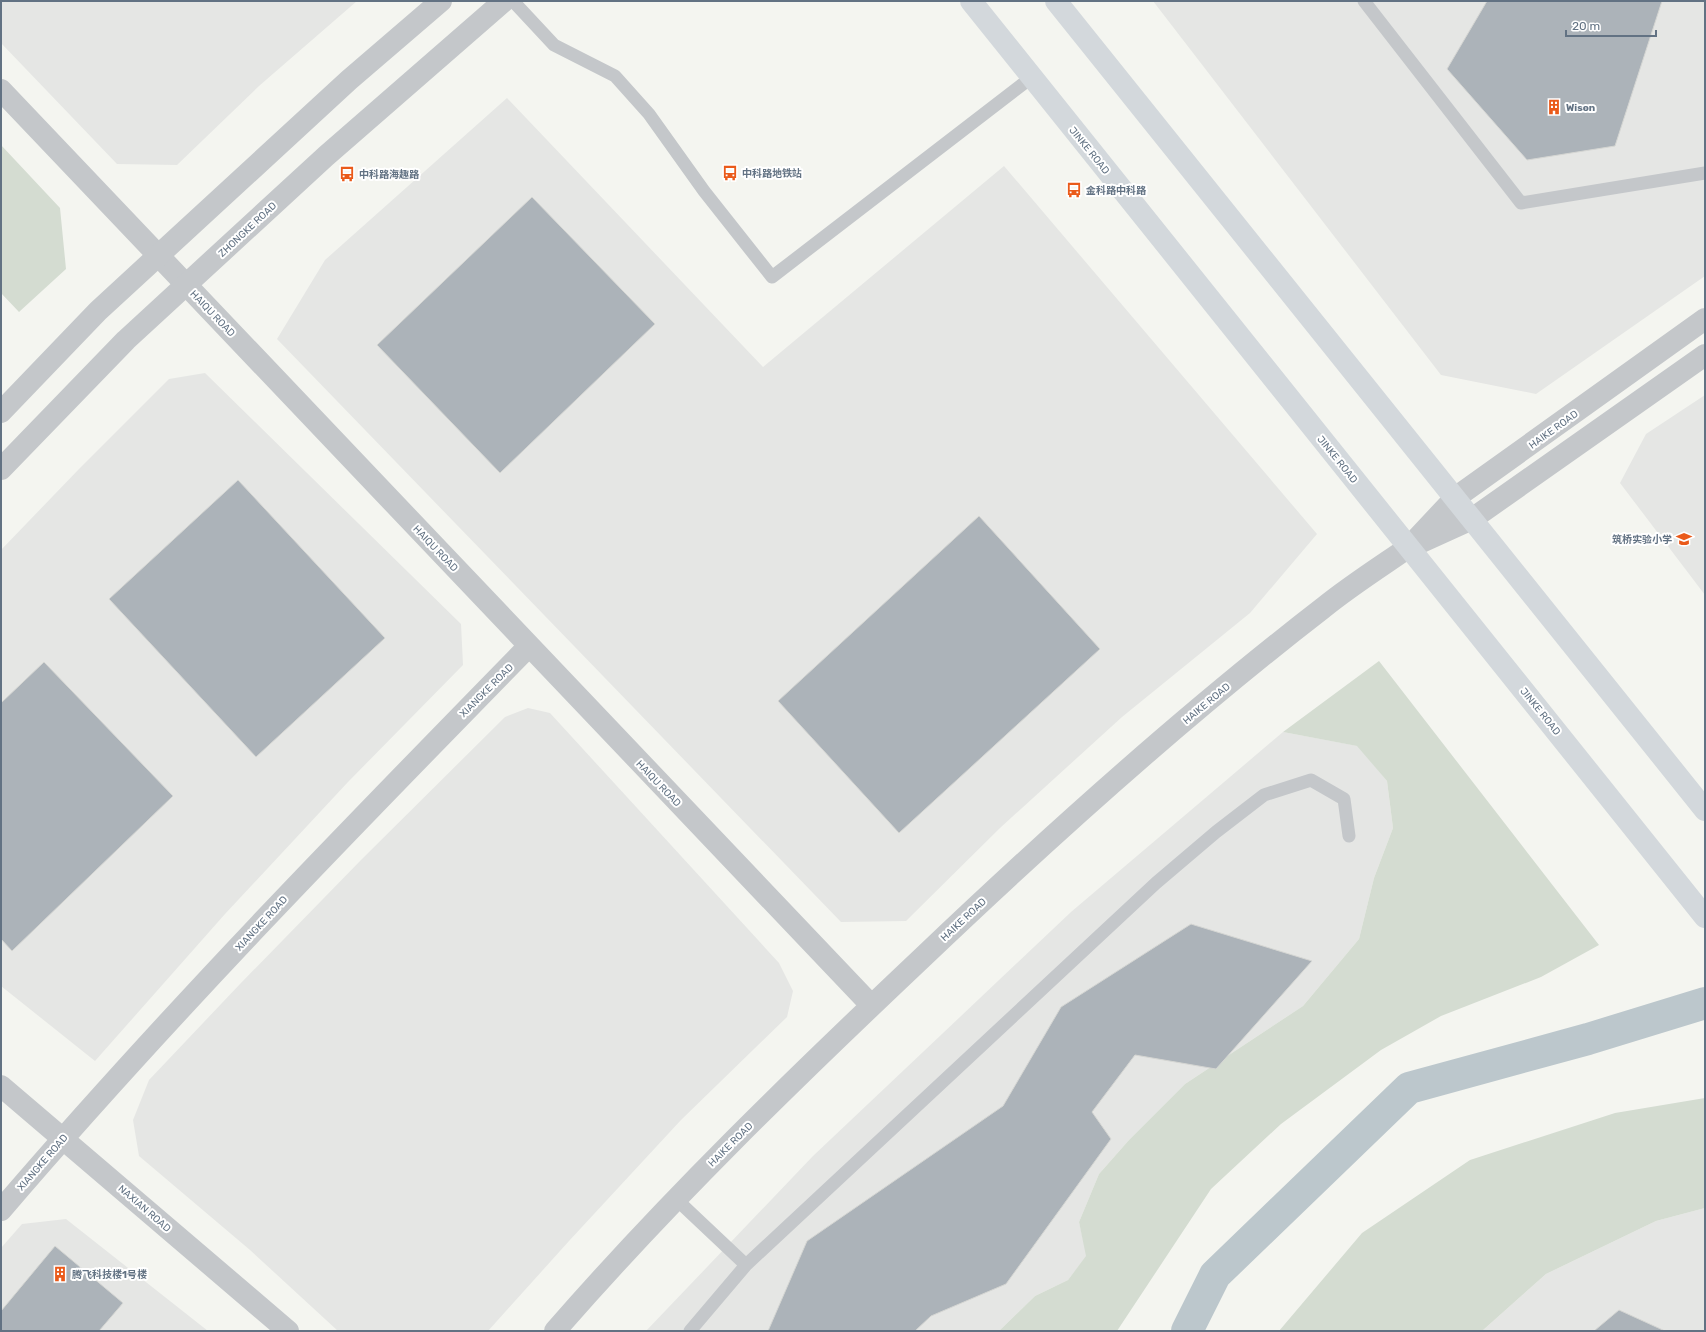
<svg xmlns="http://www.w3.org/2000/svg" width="1706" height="1332" viewBox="0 0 1706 1332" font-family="Rubik,'Noto Sans SC',sans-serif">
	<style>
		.built { fill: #e5e6e4 }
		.green { fill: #d4dcd1 }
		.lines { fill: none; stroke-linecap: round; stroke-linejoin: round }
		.canal { stroke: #bcc7cc; stroke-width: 32 }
		.building { fill: #acb3b9; stroke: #d5d6d3 }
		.service { stroke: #c4c7ca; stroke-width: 13 }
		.minor { stroke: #c4c7ca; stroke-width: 22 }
		.tertiary { stroke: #c4c7ca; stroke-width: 22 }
		.primary { stroke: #d3d8dc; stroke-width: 22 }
		.labels { text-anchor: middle; stroke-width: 4; stroke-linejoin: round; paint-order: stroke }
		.poi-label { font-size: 10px; font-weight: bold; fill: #627283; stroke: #fff; text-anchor: start }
		.street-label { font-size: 10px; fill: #627283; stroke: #fff }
	</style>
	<rect width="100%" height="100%" fill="#f4f5f0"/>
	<path class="built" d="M1,1h356l-98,85 -82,79 -60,-1 -116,-121z
		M1153,1h552v275l-169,118 -95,-19z
		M507,98l256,269 241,-201 313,368 -67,79 -128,104 -122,111 -94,93 -65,1 -564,-583 48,-79z
		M205,373l256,251 2,41 -115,117 -123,132 -130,147 -94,-75v-436l78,-81 90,-90z
		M1705,395v200l-85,-112 26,-49z
		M528,708l22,5 229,250 14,28 -6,26 -106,103 -112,121 -81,90h-150l-88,-81 -111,-94 -6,-36 16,-40 91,-96 121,-124 144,-143z
		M1283,732l75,14 29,35 6,47 -19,50 -15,61 -56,67 -118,78 -56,56 -30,34 -20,48 8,34 -19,24 -33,16 -36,35h-353l167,-175 258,-244z
		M1705,1208v123h-223l64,-57 110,-53z
		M66,1219l142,112h-207v-83l21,-24z"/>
	<path class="green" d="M1,145l59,63 6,61 -47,43 -18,-19z
		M1379,661l220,284 -58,32 -100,39 -60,34 -100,74 -70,65 -94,142h-118l36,-35 33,-16 18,-24 -7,-34 20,-48 30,-34 56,-56 118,-78 56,-67 15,-61 19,-50 -6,-47 -30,-35 -74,-14z
		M1705,1098v110l-49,13 -110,53 -64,57h-203l83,-98 108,-73 145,-47z"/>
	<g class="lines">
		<path class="canal" d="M1187,1331l28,-56 194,-187 179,-49 117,-36"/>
	</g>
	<path class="building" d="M1487,1h175l-47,145 -88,14 -80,-91z
		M532,197l123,127 -155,149 -123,-128z
		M238,480l147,158 -129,119 -147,-158z
		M979,516l121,133 -201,184 -121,-132z
		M44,662l129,134 -161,155 -11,-12v-236z
		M1191,924l121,37 -96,108 -81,-14 -43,57 19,27 -105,145 -75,32 -16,15h-147l39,-90 196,-135 58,-99z
		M55,1246l68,57 -24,28h-98v-20z
		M1619,1310l46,21h-71z"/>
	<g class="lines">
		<path class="service" d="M513,1l41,44 61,31 34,38 55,77 68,86 260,-200
			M1364,1l157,202 184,-30
			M676,1199l70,66 -56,66
			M746,1265l410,-382 60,-51 48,-37 47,-15 33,19 5,37"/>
		<path class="minor" d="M1,90l870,915
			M1,1086l287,245
			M1,1210c168,-196 348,-380 528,-564
			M555,1331c115,-132 241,-254 368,-374 128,-122 260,-241 400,-349 27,-22 57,-41 86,-61"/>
		<path class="tertiary" d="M1,412l97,-101 251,-231 92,-79
			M1,469l125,-129 200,-184 178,-155
			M1417,544l55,-25 233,-164
			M1409,547l46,-49 250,-179"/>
		<path class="primary" d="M971,1l734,916
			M1056,1l649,809"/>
	</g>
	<defs>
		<symbol id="building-bare" viewBox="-9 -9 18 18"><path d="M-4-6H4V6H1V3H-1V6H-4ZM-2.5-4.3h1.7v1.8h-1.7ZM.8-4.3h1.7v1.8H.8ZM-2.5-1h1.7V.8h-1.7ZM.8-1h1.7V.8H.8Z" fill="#ea5a1a" stroke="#fff" stroke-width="2.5" paint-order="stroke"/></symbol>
		<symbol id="bus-bare" viewBox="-9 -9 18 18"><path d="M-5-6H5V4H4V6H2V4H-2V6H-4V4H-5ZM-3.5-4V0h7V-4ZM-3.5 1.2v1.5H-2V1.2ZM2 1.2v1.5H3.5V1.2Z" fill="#ea5a1a" stroke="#fff" stroke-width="2.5" paint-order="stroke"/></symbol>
		<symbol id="school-bare" viewBox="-9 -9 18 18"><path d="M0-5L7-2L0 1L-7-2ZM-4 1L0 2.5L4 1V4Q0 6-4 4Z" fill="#ea5a1a" stroke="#fff" stroke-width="2.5" paint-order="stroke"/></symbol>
	</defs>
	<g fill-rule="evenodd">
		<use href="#building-bare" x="1543" y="96" width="22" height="22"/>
		<use href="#bus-bare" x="719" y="162" width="22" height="22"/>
		<use href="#bus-bare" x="336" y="163" width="22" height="22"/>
		<use href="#bus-bare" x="1063" y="179" width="22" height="22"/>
		<use href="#school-bare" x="1673" y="528" width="22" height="22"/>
		<use href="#building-bare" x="49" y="1263" width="22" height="22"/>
	</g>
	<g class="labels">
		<g class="poi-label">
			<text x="1566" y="111">Wison</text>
			<text x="742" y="177">中科路地铁站</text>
			<text x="359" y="178">中科路海趣路</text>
			<text x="1086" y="194">金科路中科路</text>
			<text x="1672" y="543" text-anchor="end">筑桥实验小学</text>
			<text x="72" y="1278">腾飞科技楼1号楼</text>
		</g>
		<g class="street-label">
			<text transform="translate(1090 150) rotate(51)" y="4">JINKE ROAD</text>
			<text transform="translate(247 229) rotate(-43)" y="4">ZHONGKE ROAD</text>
			<text transform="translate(213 313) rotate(46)" y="4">HAIQU ROAD</text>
			<text transform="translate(1553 429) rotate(-36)" y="4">HAIKE ROAD</text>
			<text transform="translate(1338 459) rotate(51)" y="4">JINKE ROAD</text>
			<text transform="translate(436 548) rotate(46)" y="4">HAIQU ROAD</text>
			<text transform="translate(486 690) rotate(-45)" y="4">XIANGKE ROAD</text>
			<text transform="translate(1206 703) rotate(-40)" y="4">HAIKE ROAD</text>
			<text transform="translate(1541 711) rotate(51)" y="4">JINKE ROAD</text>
			<text transform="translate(659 783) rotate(46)" y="4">HAIQU ROAD</text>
			<text transform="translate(963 919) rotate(-43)" y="4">HAIKE ROAD</text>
			<text transform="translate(261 923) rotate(-47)" y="4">XIANGKE ROAD</text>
			<text transform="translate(730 1144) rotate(-45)" y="4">HAIKE ROAD</text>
			<text transform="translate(42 1162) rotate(-49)" y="4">XIANGKE ROAD</text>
			<text transform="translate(145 1208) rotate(41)" y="4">NAXIAN ROAD</text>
		</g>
	</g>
	<rect width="1706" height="1332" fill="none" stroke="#627283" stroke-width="4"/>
	<path d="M1566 30v6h90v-6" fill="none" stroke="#627283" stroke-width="2"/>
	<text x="1572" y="30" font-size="12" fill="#627283" stroke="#ffffff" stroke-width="3" paint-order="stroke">20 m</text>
</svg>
